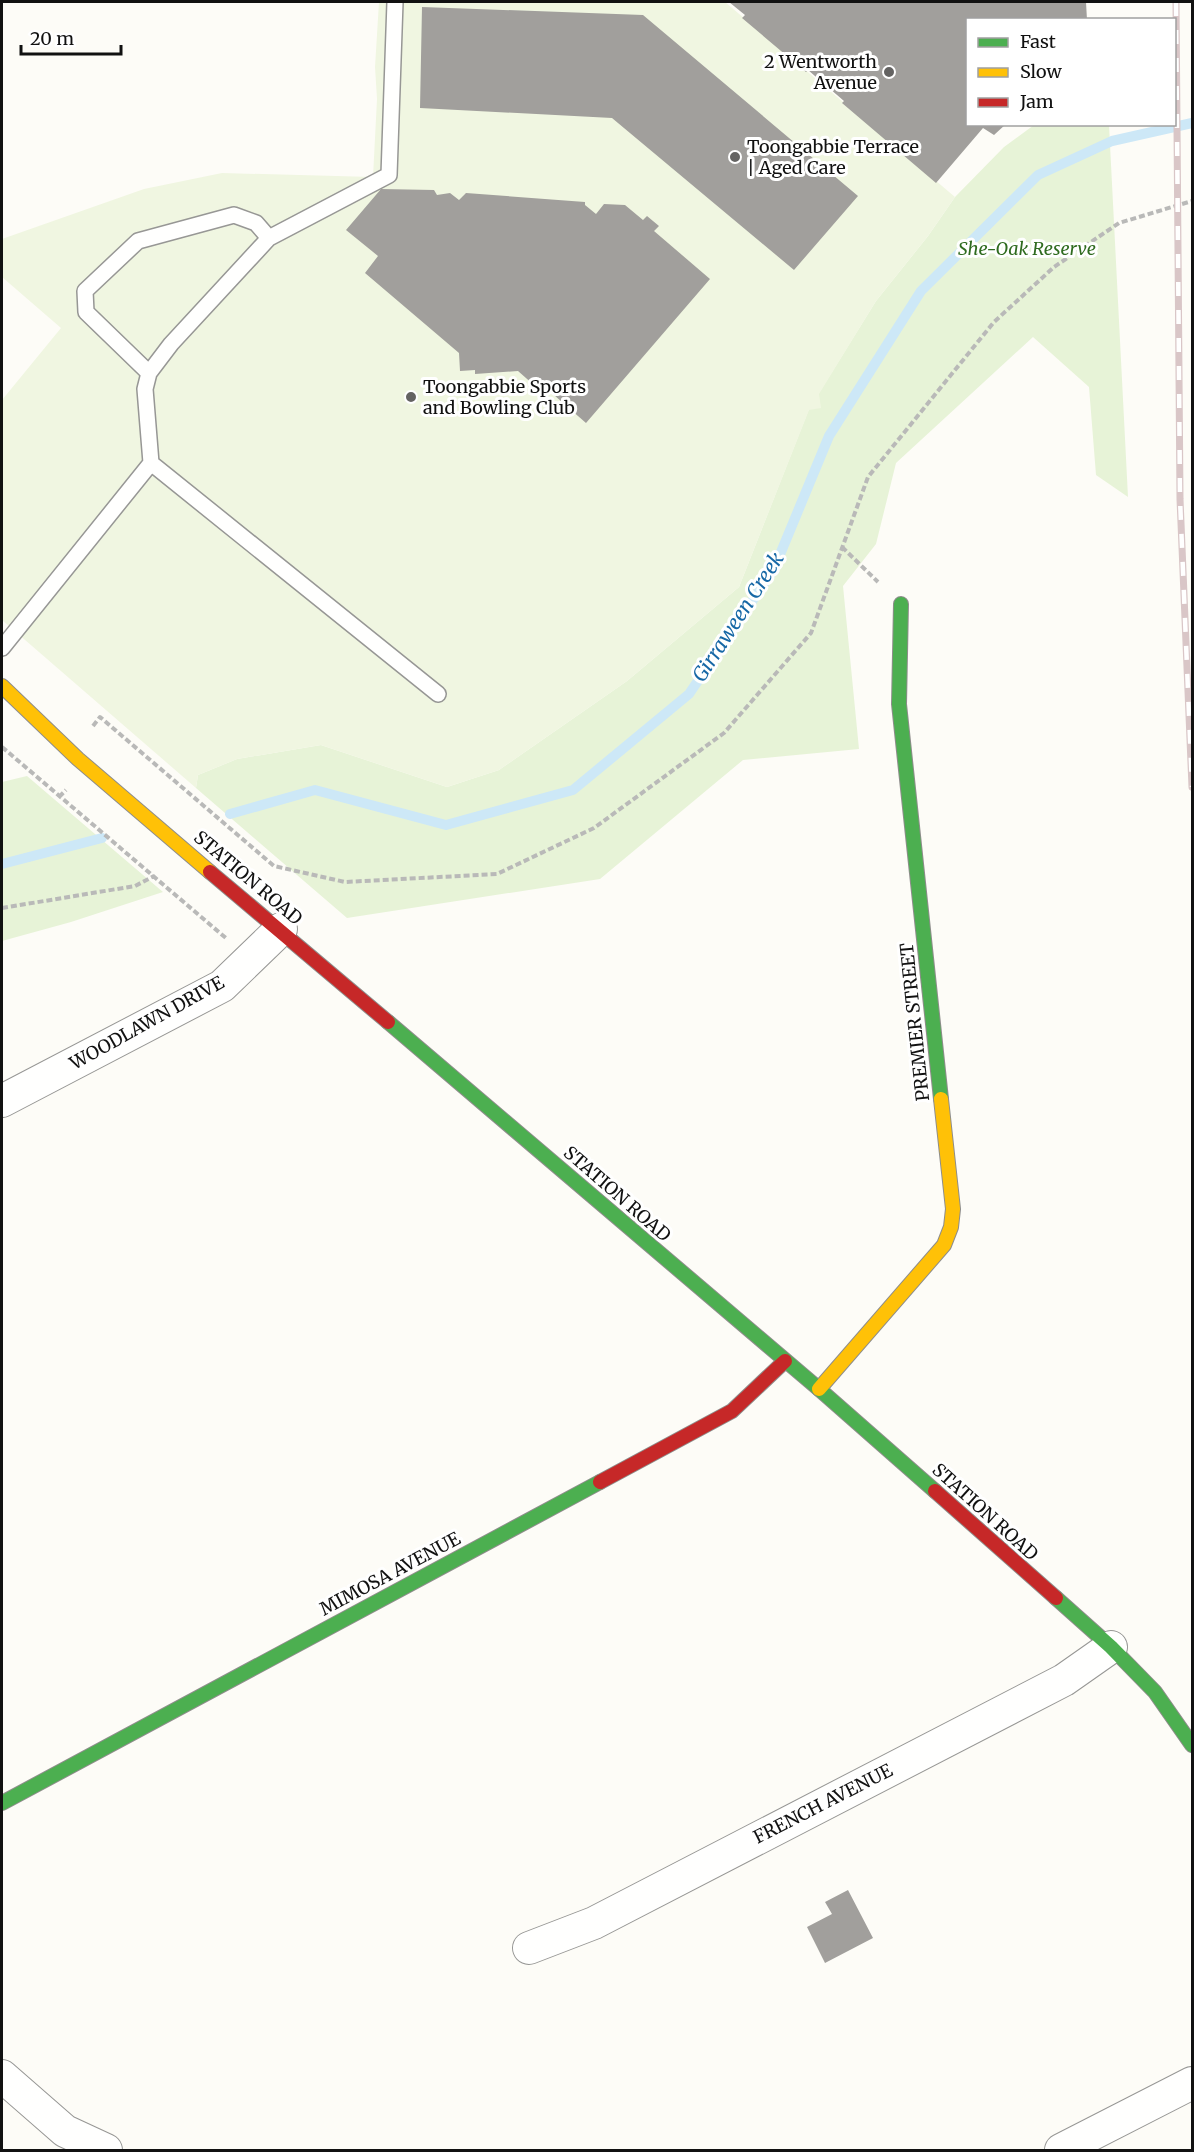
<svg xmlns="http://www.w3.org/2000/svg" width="1194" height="2152" viewBox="0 0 1194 2152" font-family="Merriweather,serif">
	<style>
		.green { fill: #e7f3d7 }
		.pitch { fill: #f0f6e1 }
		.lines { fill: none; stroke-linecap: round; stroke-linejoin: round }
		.stream { stroke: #cde8f7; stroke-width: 10 }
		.building { fill: #a19f9c }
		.lane-casing { stroke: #979795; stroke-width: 18 }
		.street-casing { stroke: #979795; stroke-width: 34 }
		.fast-casing { stroke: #8e8d8b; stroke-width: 16 }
		.slow-casing { stroke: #8e8d8b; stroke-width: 16 }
		.jam-casing { stroke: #8e8d8b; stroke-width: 16 }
		.path { stroke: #b9b9b8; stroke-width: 4; stroke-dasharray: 6 3; stroke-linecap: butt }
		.lane { stroke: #fffffe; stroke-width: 15 }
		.street { stroke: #fffffe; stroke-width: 32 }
		.fast { stroke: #4caf50; stroke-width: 14 }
		.slow { stroke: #ffc107; stroke-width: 14 }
		.jam { stroke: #c62828; stroke-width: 14 }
		.rail-casing { stroke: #d9c6c7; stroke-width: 7 }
		.rail { stroke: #fff; stroke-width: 4.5; stroke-dasharray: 14; stroke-linecap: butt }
		.poi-dot { fill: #646362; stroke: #fff; stroke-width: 2 }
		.labels { text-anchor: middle; stroke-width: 6; stroke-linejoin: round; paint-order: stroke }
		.poi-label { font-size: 18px; fill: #111; stroke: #fff; text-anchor: start }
		.park-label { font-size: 18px; font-style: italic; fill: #2f6b1f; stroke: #fff }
		.street-label { font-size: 18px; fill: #111; stroke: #fff }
		.water-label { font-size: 20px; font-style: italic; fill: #1768a6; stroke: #fff }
	</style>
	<rect width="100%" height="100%" fill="#fdfcf7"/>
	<path class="green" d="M1034,125h75l19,372 -32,-22 -7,-88 -56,-50 -137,126 -20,81 -33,42 16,163 -116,11 -143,119 -253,39 -151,-130 2,-13 39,-16 84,-14 126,42 52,-17 128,-89 112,-94 70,-178 67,-108 52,-65 27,-39 49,-50z
		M27,776l136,116 -92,30 -69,19v-159z"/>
	<path class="pitch" d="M379,2h346l230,195 -27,39 -52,65 -57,93 2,14 -12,2 -70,177 -112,94 -128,89 -52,17 -126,-42 -84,14 -39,16 -2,13 -194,-168v-220l59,-72 -59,-51v-38l142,-50 78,-16 151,4 4,-78 -2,-32z"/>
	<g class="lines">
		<path class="stream" d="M230,814l85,-24 131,35 127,-35 116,-96 85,-125 55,-133 92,-145 117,-116 74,-34 80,-18
			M2,864l100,-26"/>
	</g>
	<path class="building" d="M729,2h357l1,18h-119v104h38l-12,11 -11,-7 -47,55 -94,-80 2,-2 -36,-31 -2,2 -64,-54 3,-3z
		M422,7l221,8 215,181 -64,74 -182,-152 -192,-10z
		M381,189l53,1 3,5 13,-2 9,7 7,-7 119,9v3l11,9 8,-10 21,1 18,15 4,-4 12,10 -5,5 56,48 -124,144 -40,-35 -3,5 -25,-22 -43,3v-4l-15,1 -1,-18 -94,-80 13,-17 -32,-26z
		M848,1890l25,48 -48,25 -18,-36 25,-13 -7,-12z"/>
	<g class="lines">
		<defs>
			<path id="lane" d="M149,373l-63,-61 -1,-21 53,-50 96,-26 22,8 13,15
				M151,463l-6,-74 4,-16 22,-29 98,-106 120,-63 6,-173
				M2,648l149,-185 287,231"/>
			<path id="street" d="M2,1101l220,-115 59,-57
				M529,1948l65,-25 470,-243 47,-33
				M2,2076l63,55 41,19
				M1061,2150l131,-67"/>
			<path id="fast" d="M901,604l-2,100 42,395
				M388,1022l431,367 116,102
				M1056,1598l55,49 44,45 37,53
				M2,1803l598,-321"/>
			<path id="slow" d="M2,686l76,73 132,113
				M819,1389l125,-144 7,-18 2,-18 -12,-110"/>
			<path id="jam" d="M210,872l178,150
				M600,1482l132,-71 53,-50
				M935,1491l121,107"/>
		</defs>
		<use href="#lane" class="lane-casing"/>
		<use href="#street" class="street-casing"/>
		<use href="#fast" class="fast-casing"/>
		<use href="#slow" class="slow-casing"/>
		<use href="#jam" class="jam-casing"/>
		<path class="path" d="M842,547l36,35
			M93,726l7,-9 174,149 71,16 152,-8 97,-46 130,-95 87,-100 57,-156 126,-155 60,-55 65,-44 73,-22
			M2,747l225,192
			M59,797l7,-7
			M2,908l133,-22 19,-10"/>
		<use href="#lane" class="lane"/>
		<use href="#street" class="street"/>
		<use href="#fast" class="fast"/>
		<use href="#slow" class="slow"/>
		<use href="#jam" class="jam"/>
		<defs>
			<path id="rail" d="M1176,2l4,497 12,288"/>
		</defs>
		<use href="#rail" class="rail-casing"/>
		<use href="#rail" class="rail"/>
	</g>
	<g class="poi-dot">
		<circle cx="889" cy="72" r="6"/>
		<circle cx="735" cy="157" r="6"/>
		<circle cx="411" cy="397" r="6"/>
	</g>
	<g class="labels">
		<g class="poi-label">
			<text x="877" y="68" text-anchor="end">2 Wentworth<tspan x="877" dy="21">Avenue</tspan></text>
			<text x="747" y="153">Toongabbie Terrace<tspan x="747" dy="21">| Aged Care</tspan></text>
			<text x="423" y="393">Toongabbie Sports<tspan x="423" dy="21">and Bowling Club</tspan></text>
		</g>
		<g class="park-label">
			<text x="1027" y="255">She-Oak Reserve</text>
		</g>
		<g class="street-label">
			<text transform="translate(248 878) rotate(40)" y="6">STATION ROAD</text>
			<text transform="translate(915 1022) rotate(-96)" y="6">PREMIER STREET</text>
			<text transform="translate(147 1023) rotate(-29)" y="6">WOODLAWN DRIVE</text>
			<text transform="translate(617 1194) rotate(41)" y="6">STATION ROAD</text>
			<text transform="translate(985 1512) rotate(42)" y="6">STATION ROAD</text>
			<text transform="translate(390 1574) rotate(-28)" y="6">MIMOSA AVENUE</text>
			<text transform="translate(823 1804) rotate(-27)" y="6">FRENCH AVENUE</text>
		</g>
		<g class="water-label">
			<text transform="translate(738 617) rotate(-57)" y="7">Girraween Creek</text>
		</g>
	</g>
	<rect width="1194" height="2152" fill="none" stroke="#111111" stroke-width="6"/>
	<rect x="966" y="18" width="210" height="108" fill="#ffffff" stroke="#a0a0a0" stroke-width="1.5"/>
	<rect x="978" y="38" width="30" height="9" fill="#4caf50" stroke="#a0a0a0" stroke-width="1.5"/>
	<text x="1020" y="48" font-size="18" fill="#111111">Fast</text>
	<rect x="978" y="68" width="30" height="9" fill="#ffc107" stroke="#a0a0a0" stroke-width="1.5"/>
	<text x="1020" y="78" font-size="18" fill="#111111">Slow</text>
	<rect x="978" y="98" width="30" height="9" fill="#c62828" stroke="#a0a0a0" stroke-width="1.5"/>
	<text x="1020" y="108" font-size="18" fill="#111111">Jam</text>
	<path d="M21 45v9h100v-9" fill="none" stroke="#111111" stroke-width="3"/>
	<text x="30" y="45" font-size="18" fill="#111111" stroke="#ffffff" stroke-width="4.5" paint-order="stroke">20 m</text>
</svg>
